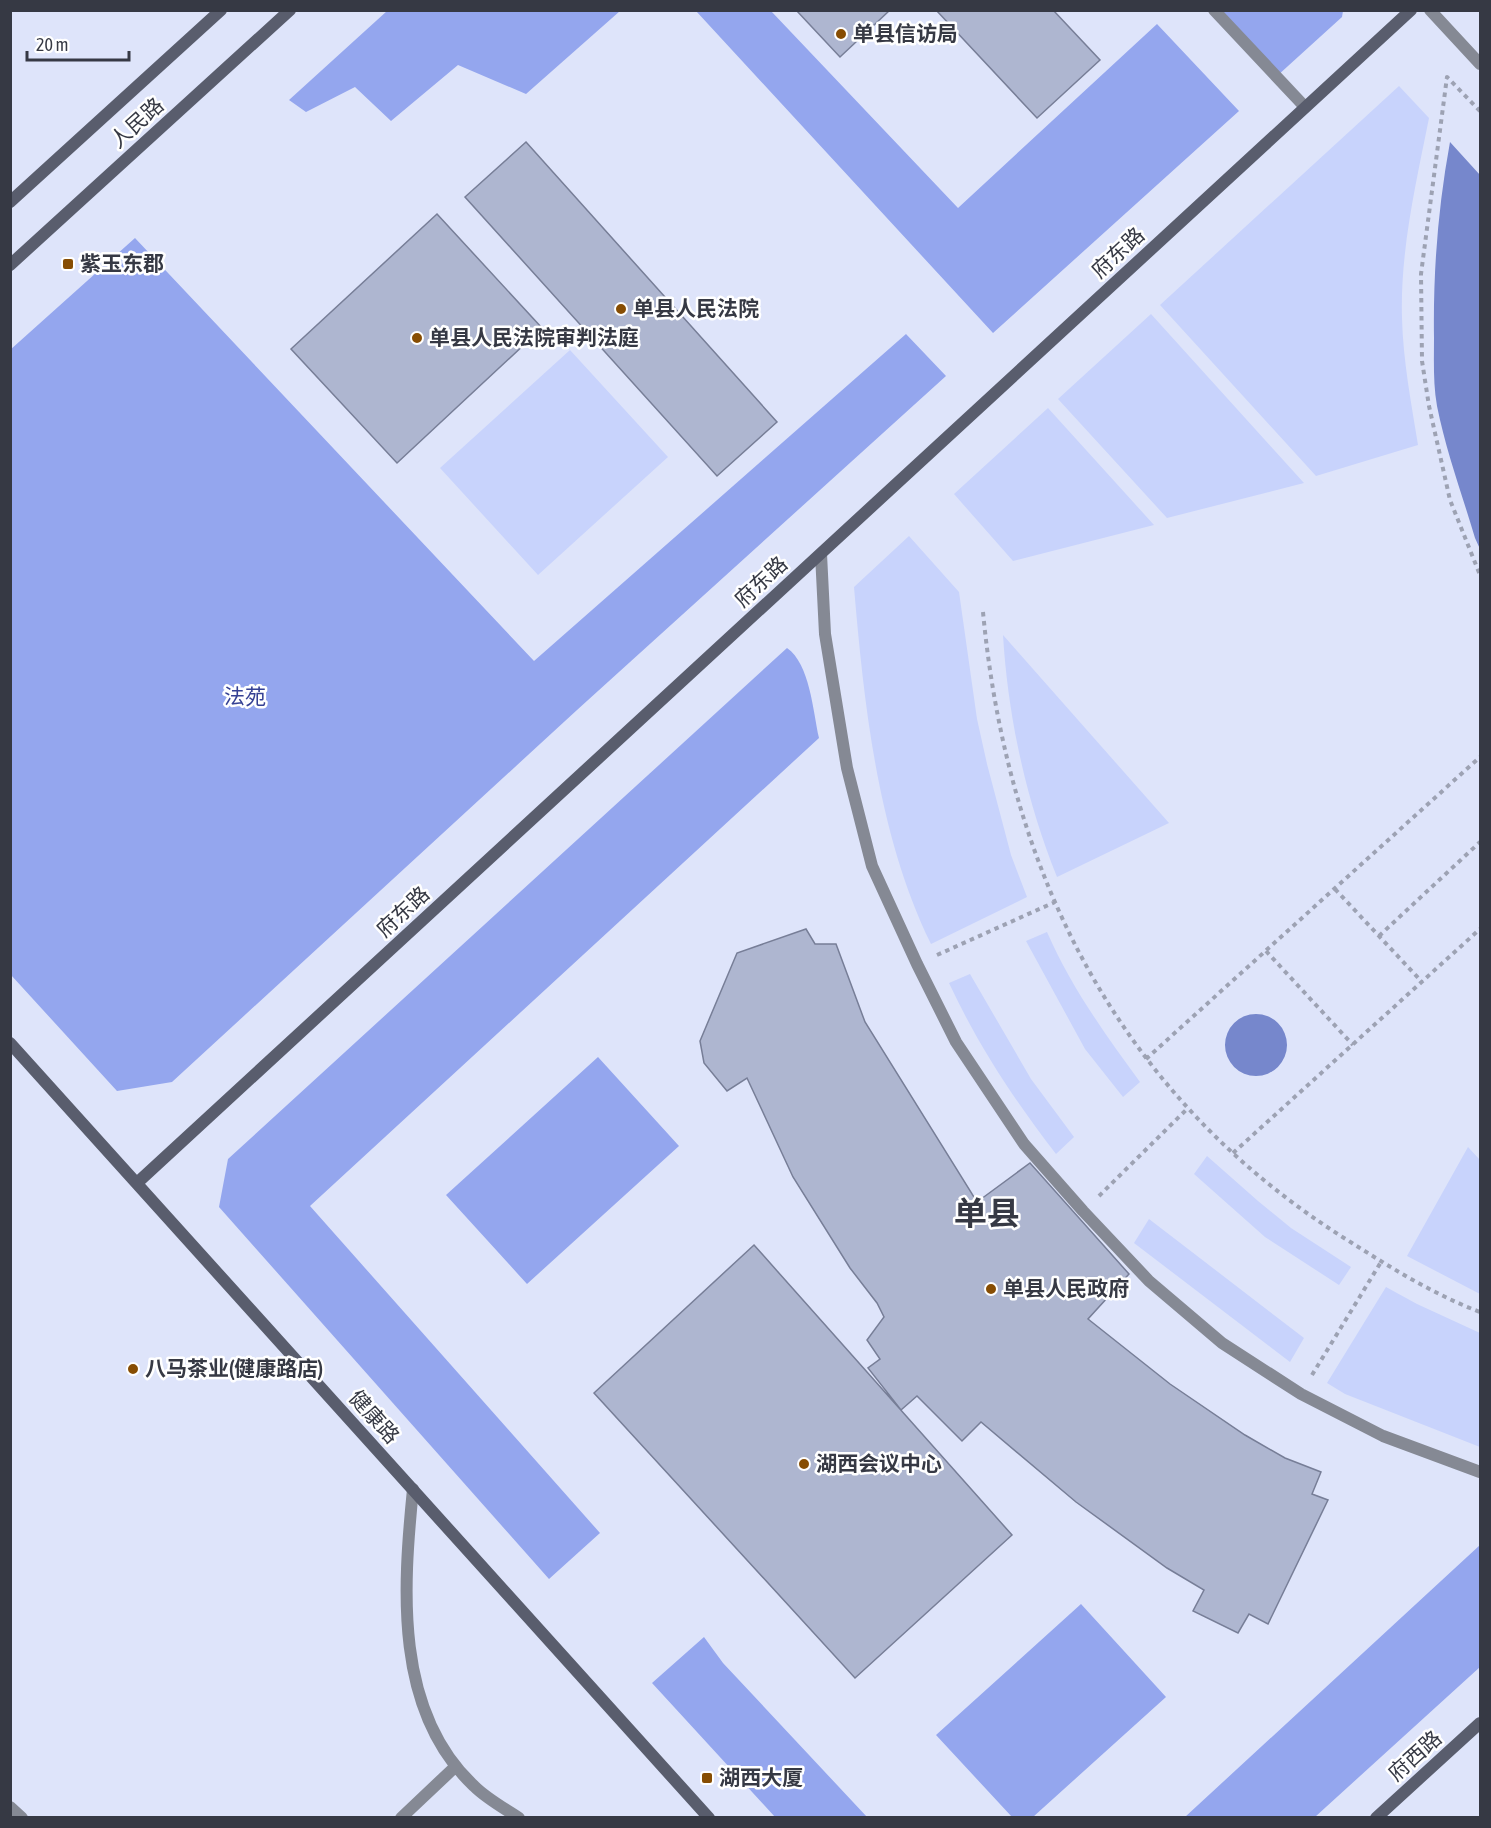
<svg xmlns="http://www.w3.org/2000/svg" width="1491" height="1828" viewBox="0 0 1491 1828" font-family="'Asap Condensed','Noto Sans SC',sans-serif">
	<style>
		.green { fill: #c8d3fc }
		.forest { fill: #94a6ee }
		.water { fill: #7687cc }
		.building { fill: #aeb6d0; stroke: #777e97; stroke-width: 1.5 }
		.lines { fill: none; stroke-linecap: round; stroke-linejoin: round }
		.path { stroke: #9da2b3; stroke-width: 4; stroke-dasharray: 4.5 4.5; stroke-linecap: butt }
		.lane { stroke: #858994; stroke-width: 12 }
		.street { stroke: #858994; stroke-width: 12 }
		.secondary { stroke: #595d6d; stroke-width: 12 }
		.poi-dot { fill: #874d03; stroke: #fff; stroke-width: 2 }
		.labels { text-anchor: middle; stroke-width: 5; stroke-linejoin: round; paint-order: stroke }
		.poi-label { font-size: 21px; font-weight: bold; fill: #363944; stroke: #fff; text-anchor: start }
		.street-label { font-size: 21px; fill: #363944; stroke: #fff }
		.park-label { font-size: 21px; fill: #354194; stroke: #fff }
		.town-label { font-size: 33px; font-weight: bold; fill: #363944; stroke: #fff }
	</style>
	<rect width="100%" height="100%" fill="#dee4fa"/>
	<path class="green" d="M1399,86l30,32c-13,65 -29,133 -27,200 1,42 9,84 16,127l-102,31 -156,-171z
		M1151,314l153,169 -137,35 -109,-119z
		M570,350l98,107 -130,118 -98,-107z
		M1048,408l106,117 -141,36 -59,-67z
		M909,536l50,56 18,127 10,45 24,91 16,42 -96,47c-53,-108 -67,-239 -77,-357z
		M1003,635l166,188 -112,54c-31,-77 -49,-160 -54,-242z
		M1047,932c24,55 58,102 93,150l-17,15 -38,-48 -59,-108z
		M970,974l61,105 43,58 -18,17c-43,-56 -77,-107 -107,-171z
		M1468,1147l12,13v134l-73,-38z
		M1207,1156l51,45 33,27 60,39 -12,18 -74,-48 -71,-63z
		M1149,1219l155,119 -14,24 -156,-119z
		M1386,1287l31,17 63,29v114l-135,-53 -18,-11z"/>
	<path class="forest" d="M387,11v-1l233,1 -94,83 -68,-29 -67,56 -36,-34 -49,25 -17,-12z
		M696,11h75l187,197 199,-184 82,87 -246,222z
		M1214,11h129l-1,6 -65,59z
		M135,238l399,423 372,-327 40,42 -369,334 -405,372 -55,9 -106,-116 -1,-625z
		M787,648c23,16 26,63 32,90l-509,468 290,327 -51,46 -330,-372 9,-48z
		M598,1057l81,89 -152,138 -81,-89z
		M1480,1545v122l-165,150h-130z
		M1081,1604l85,93 -133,120h-21l-76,-82z
		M704,1637l19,26 144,154h-92l-123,-134z"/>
	<path class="water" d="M1450,142l30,33v374l-5,-11c-13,-44 -29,-87 -38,-132 -4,-22 -3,-46 -3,-68 -1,-66 4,-131 16,-196z
		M1225 1045a31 31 0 1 1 62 0a31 31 0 1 1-62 0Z"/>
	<path class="building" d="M796,10h94l-50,47z
		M936,10h117l47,50 -63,58z
		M526,142l251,280 -60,54 -252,-279z
		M437,214l105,114 -145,135 -106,-114z
		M806,929l9,15h21l29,78 112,180 53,-39 99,111 -41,45 82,65 75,51 40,23 36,14 -9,22 16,6 -60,124 -19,-10 -11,19 -45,-22 11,-21 -37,-22 -91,-66 -95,-80 -19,19 -45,-45 -16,14 -33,-42 12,-9 -13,-19 17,-23 -7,-14 -27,-35 -57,-91 -46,-99 -20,13 -23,-28 -4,-22 37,-88z
		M754,1245l258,290 -157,143 -261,-285z"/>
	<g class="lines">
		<path class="path" d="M1480,111l-33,-34 -26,197 1,87 7,45 21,94 30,75
			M983,612c25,265 139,489 369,631 41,26 83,52 128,69
			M1335,889l87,93
			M1379,936l101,-94
			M1266,951l87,94
			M937,955l118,-53
			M1146,1059l334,-302
			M1233,1153l247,-224
			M1099,1196l89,-88
			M1312,1375l69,-113"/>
		<path class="lane" d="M1214,10l91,97
			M1430,10l50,54
			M413,1489c-10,100 -19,222 61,297 13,13 30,22 45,32
			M10,1807l12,11
			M401,1818l55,-52"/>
		<path class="street" d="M821,554l4,80 22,134 25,98 45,98 39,78 68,102 59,67 66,70 73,62 79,51 82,42 97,36"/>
		<path class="secondary" d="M10,202l211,-192
			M10,265l280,-255
			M10,1043l699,775
			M137,1183l1274,-1173
			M1376,1818l104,-95"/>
	</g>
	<g class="poi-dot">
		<circle cx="841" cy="34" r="6"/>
		<rect x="62" y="258" width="12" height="12" rx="3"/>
		<circle cx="621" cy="309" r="6"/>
		<circle cx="417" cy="338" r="6"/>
		<circle cx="991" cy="1289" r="6"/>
		<circle cx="133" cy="1369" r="6"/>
		<circle cx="804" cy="1464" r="6"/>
		<rect x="701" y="1772" width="12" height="12" rx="3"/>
	</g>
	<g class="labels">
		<g class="poi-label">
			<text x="853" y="41">单县信访局</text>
			<text x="80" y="271">紫玉东郡</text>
			<text x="633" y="316">单县人民法院</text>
			<text x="429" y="345">单县人民法院审判法庭</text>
			<text x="1003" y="1296">单县人民政府</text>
			<text x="145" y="1376">八马茶业(健康路店)</text>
			<text x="816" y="1471">湖西会议中心</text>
			<text x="719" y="1785">湖西大厦</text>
		</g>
		<g class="street-label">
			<text transform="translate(137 123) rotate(-42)" y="7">人民路</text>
			<text transform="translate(1118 253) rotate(-43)" y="7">府东路</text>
			<text transform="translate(761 582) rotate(-43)" y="7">府东路</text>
			<text transform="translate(403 912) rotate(-43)" y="7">府东路</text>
			<text transform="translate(374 1417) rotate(48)" y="7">健康路</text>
			<text transform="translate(1415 1756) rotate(-42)" y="7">府西路</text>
		</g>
		<g class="park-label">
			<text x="245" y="704">法苑</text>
		</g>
		<g class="town-label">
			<text x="987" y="1225">单县</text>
		</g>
	</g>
	<rect width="1491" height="1828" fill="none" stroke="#363944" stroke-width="24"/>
	<path d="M27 51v9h102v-9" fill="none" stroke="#363944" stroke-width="3"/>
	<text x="36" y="51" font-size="18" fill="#363944" stroke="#ffffff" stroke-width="4.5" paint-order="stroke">20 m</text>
</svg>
